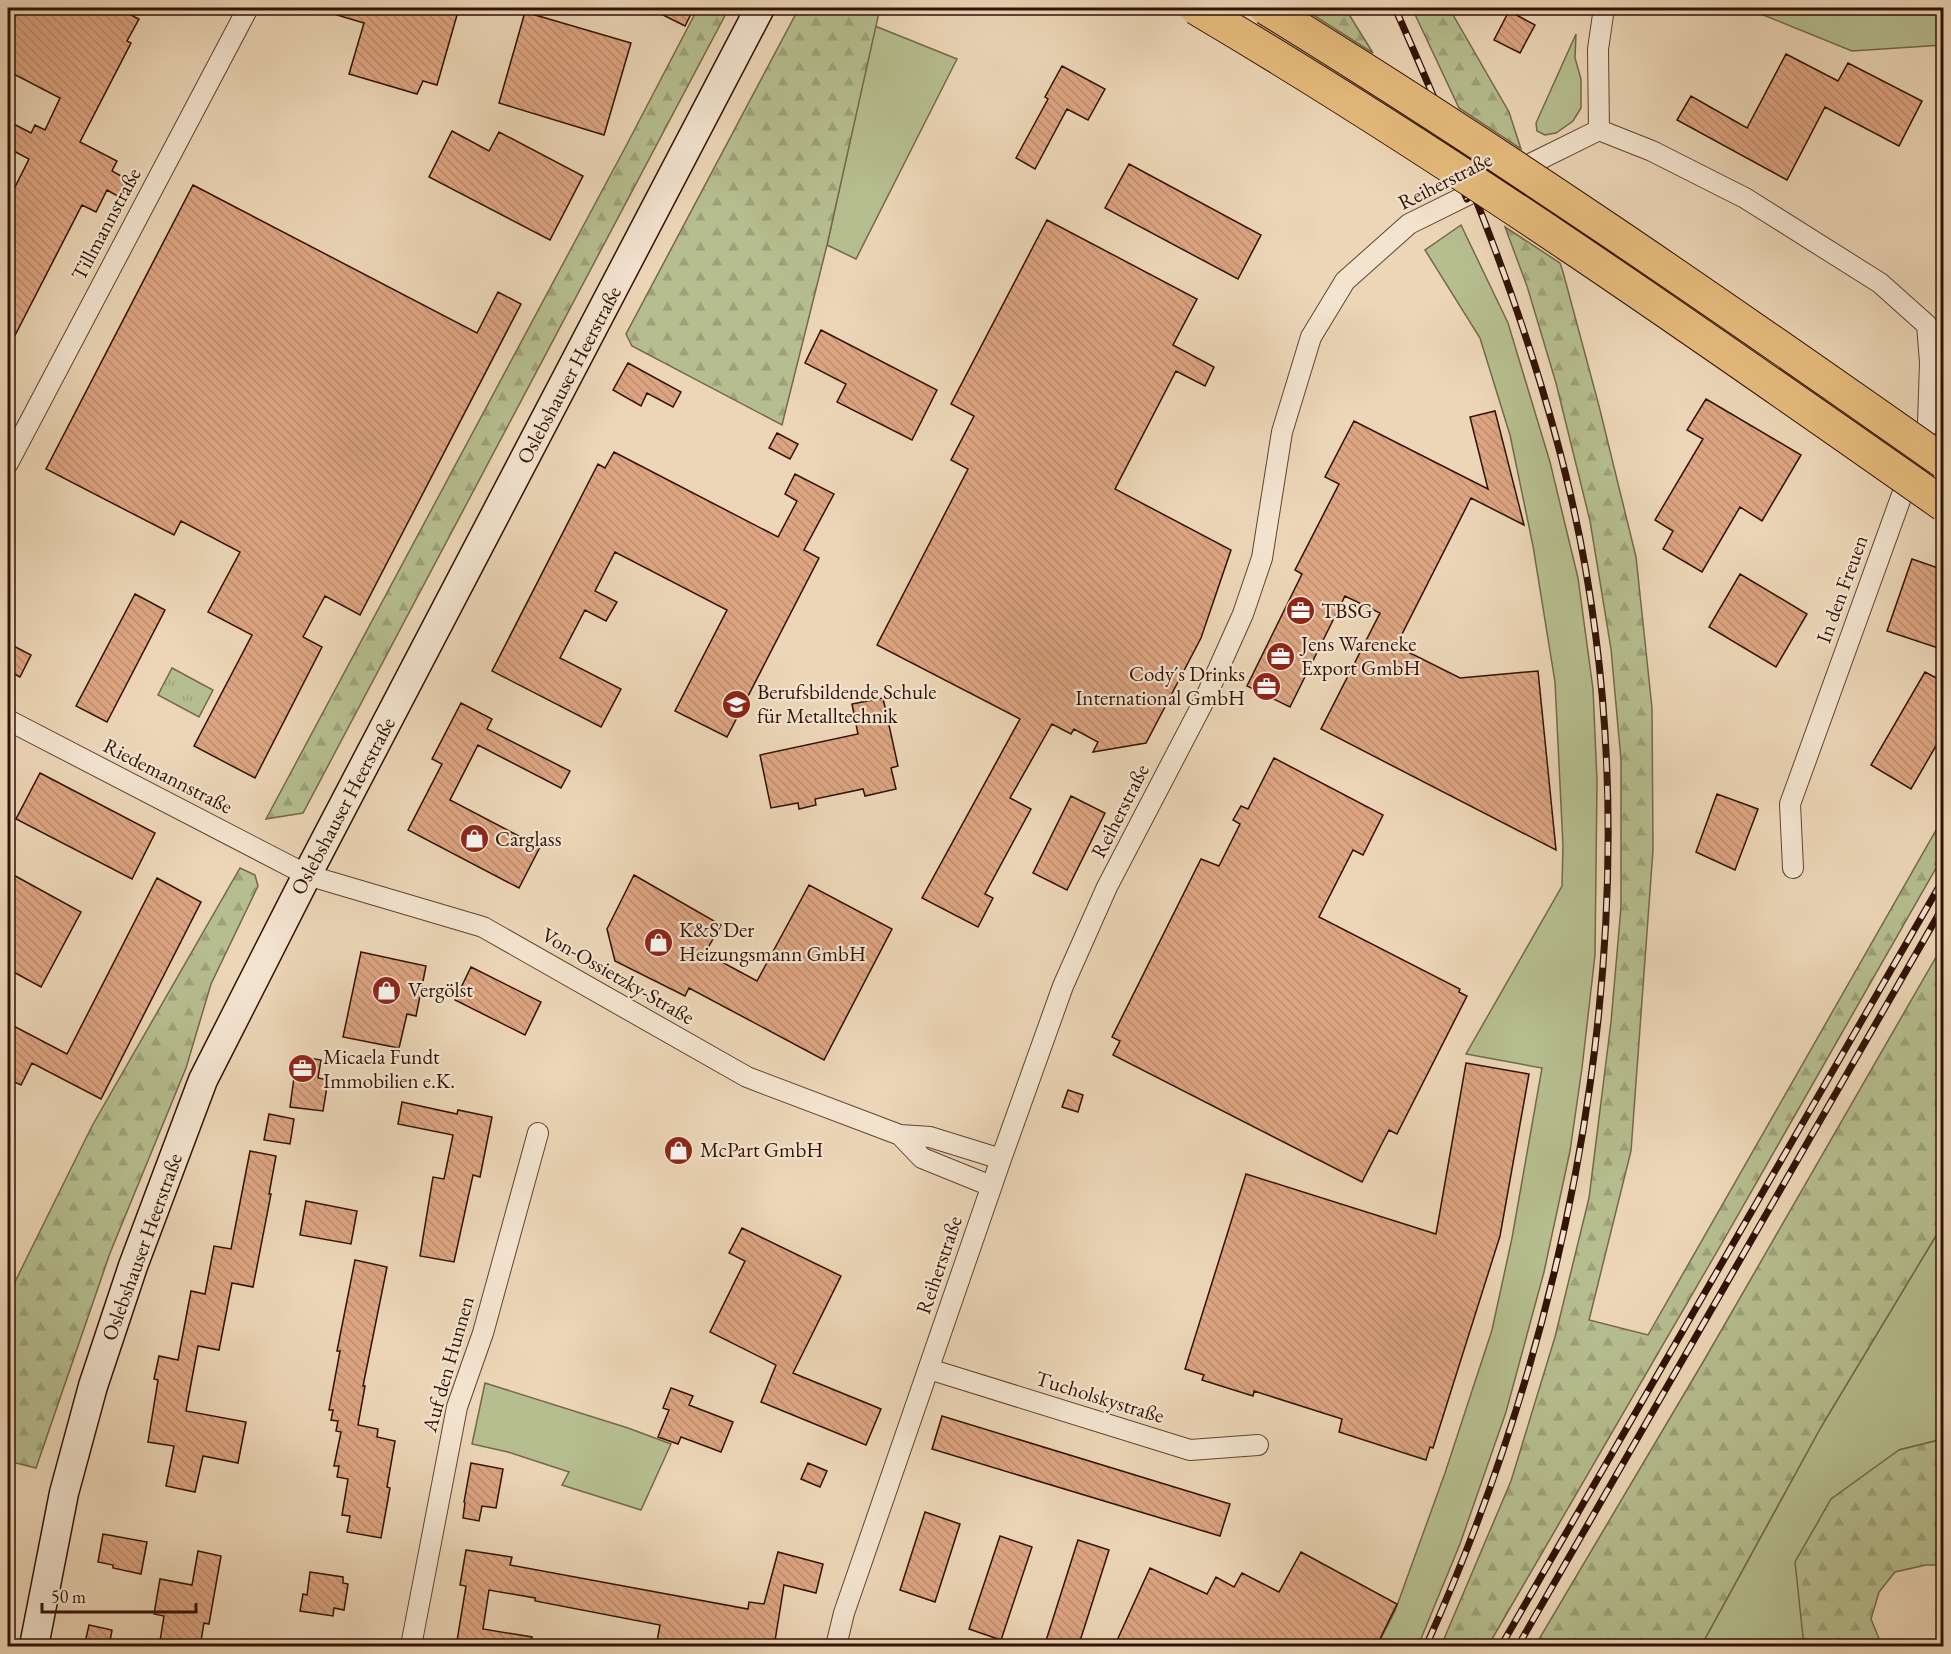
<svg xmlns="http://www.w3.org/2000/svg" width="1951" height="1654" viewBox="0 0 1951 1654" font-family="'EB Garamond',serif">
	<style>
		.green { fill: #b6be8f; stroke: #74684a; stroke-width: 1.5 }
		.forest { fill: url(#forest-firs); stroke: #74684a; stroke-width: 1.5 }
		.park { fill: url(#park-tufts); stroke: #74684a; stroke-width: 1.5 }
		.building { fill: url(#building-back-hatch); stroke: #311204; stroke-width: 1.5 }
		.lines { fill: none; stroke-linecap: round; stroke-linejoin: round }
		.street-casing { stroke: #604331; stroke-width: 22 }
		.secondary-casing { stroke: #311204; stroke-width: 31 }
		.street { stroke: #f3e4d0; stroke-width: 20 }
		.secondary { stroke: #f3e4d0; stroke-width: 28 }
		.rail-casing { stroke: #311204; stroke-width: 7 }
		.rail { stroke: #f3e4d0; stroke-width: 4.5; stroke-dasharray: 14; stroke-linecap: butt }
		.highway-bridge-casing { stroke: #311204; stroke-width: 35; stroke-linecap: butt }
		.highway-bridge { stroke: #e6bb7c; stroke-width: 33 }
		.labels { text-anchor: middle; stroke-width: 4.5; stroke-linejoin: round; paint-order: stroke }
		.street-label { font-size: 21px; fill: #311204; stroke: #f3e4d0 }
		.poi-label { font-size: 21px; fill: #311204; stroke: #f3e4d0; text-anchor: start }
	</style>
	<defs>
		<pattern id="forest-firs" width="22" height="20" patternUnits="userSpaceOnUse" patternTransform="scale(1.5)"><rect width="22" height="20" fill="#b6be8f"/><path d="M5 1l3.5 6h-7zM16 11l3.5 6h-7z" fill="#9da27a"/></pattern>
		<pattern id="park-tufts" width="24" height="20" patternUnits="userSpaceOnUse" patternTransform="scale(1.5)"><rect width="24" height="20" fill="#b6be8f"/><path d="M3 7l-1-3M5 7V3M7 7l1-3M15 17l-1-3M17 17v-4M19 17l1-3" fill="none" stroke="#9da27a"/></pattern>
		<pattern id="building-back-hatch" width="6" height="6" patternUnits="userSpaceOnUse" patternTransform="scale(1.5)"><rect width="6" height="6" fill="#dda582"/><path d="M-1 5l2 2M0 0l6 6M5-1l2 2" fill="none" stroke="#be8d6f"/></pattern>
	</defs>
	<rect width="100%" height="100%" fill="#ecd6b7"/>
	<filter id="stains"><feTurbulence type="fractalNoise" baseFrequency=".00333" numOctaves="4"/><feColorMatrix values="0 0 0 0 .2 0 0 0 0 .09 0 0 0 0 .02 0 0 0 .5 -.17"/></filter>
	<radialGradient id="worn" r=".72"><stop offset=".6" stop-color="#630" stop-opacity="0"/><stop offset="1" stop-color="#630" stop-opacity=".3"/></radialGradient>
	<path class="green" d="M1746,8h197v37l-91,6z
		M875,26l82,33 -101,200 -29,-14z
		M1576,34l-1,24 6,21v29l-8,13 -17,12 -11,2 -8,-4 -1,-8z
		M1461,225l47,98 42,139 28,116 15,111 4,92 -2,174 -13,113 -12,83 -26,121 -38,140 -46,132 -42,102h-41l18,-35 50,-138 47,-143 20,-92 30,-170 -76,-14 96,-168 1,-40 -8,-164 -22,-136 -23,-111 -30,-97 -55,-88z
		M1943,1224v215l-44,11 -96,177 1,19h-103l120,-219z
		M485,1383l143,45 43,16 -30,66 -79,-25 7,-13 -61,-20 -36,-8z"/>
	<path class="forest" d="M698,8h31l-426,805 -37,6 360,-673z
		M799,8h81l-53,237 -45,180 -150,-79 -6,-12z
		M1302,8h43l28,45z
		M1412,8h37l60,104 12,37 -62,-41z
		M1505,227l55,36 3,9 36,134 37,151 16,151 1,142 -22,301 -42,169 59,15 295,-517 1,36 -222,389 -234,403h-47l70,-165 44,-144 34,-139 22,-176 10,-115v-147l-10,-111 -21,-128 -34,-138 -29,-97z
		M240,868l15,7 3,11 -47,98 -25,84 -76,185 -74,215 -28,-7v-165l84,-170z
		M1943,945v279l-122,203 -120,219h-166l171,-289z
		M1943,1439v126h-17l-31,7 -16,20 -8,27 11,27h-78l-9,-84 36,-63 68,-49z"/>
	<path class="park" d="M172,668l41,22 -14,27 -41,-22z"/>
	<path class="building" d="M8,8h109l22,11 -12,22 4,2 -51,99 37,19 -5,10 18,10 -9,17 -14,-8 -11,22 -14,-7 -74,144v-148l21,-42 -21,-11v-27l23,12 4,-8 10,5 15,-32 -52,-27z
		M328,8h131l-22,77 -14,-4 -6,13 -68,-20 15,-51 -37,-11z
		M649,8h45l-9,18z
		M1509,11l26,14 -15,28 -26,-13z
		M525,12l106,31 -27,92 -105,-32z
		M1786,54l52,27 10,-18 74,38 -23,45 -74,-39 -38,73 -110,-60 14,-24 56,32z
		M1062,66l43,23 -17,31 -21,-11 -32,60 -19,-11 32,-59 -3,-2z
		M452,131l37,20 10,-19 84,44 -33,64 -121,-63z
		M1129,164l132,71 -23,44 -133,-71z
		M193,185l284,148 21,-41 23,12 -161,311 -35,-19 -22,41 19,10 -67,131 -61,-32 58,-111 -44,-23 32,-60 -59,-31 -7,14 -128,-66z
		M1047,220l150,79 -24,46 41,22 -9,19 -29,-15 -61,118 116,61 -30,88 -55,105 -53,9 5,-10 -24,-13 -3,5 -19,-10 -42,74 21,11 -46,85 8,4 -15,29 -56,-29 98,-179 -143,-74 91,-176 -17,-9 23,-44 -23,-12z
		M821,330l116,60 -25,50 -75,-38 9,-18 -41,-21z
		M628,363l53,29 -8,15 -26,-14 -6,13 -28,-16z
		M1706,399l95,56 -39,66 -22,-14 -38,65 -39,-23 10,-18 -18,-11 48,-81 -16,-9z
		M1495,411l29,114 -53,-27 -75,148 64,32 78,-7 18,179 -235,-121 59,-116 -35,-17 -55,111 -43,-21 55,-112 -7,-4 44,-86 -14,-7 29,-56 134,68 -18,-72z
		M777,433l21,11 -8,15 -21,-11z
		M614,452l164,85 19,-36 -12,-7 10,-20 39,20 -30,56 15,8 -92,179 -52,-26 52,-101 -112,-58 -20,39 22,11 -11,19 -21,-11 -25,48 61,31 -20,38 -109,-56 106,-207 7,4z
		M1912,559l32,11v80l-57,-19z
		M1740,574l67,40 -31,53 -67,-40z
		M135,594l30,16 -58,112 -31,-16z
		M8,643l23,12 -11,22 -12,-6z
		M1925,672l19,10v50l-33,57 -40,-24z
		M883,698l15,68 -7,2 5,21 -31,7 -2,-7 -48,10 1,6 -17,4 -1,-6 -27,5 -11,-53 98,-21 -6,-30z
		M461,703l31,16 -5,10 83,42 -9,17 -83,-43 -28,55 90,47 -21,41 -111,-58 34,-66 -10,-5z
		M1274,758l109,57 -20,40 -10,-5 -34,67 141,72 -1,3 8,4 -70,138 -8,-4 -27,52 -249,-127 7,-14 -8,-4 89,-178 18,7 21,-42 -7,-4 8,-14 7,3z
		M40,773l115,60 -23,46 -116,-60z
		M1717,794l41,15 -23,61 -39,-18z
		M1071,796l34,17 -38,77 -34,-17z
		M8,872l73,40 -40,75 -33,-18z
		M634,875l87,50 -16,28 52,28 52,-96 83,44 -68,131 -135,-72 -4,8 -70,-35 -8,-32z
		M157,878l44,24 -100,197 -69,-36 -11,22 -13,-6v-56l59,31z
		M361,952l65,14 -10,50 -9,-2 -8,34 -56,-11z
		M471,967l70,35 -16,33 -70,-35z
		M297,1056l24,4 -3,18 10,2 -5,31 -33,-4z
		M1466,1063l63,11 -29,162 -67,212 -3,-1 -4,13 -87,-28 3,-13 -88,-28 -1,5 -51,-16 2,-5 -19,-6 61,-195 190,60z
		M1068,1090l15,5 -5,17 -16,-5z
		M402,1102l55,12 1,-4 34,7 -12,60 -7,-2 -19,87 -34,-6 13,-79 11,2 9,-44 -55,-11z
		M269,1114l25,5 -4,25 -26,-4z
		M250,1151l26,5 -7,38h2l-18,93 -21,-4 -13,67 -21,-4 -12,65 60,11 -8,41 -35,-7 -8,36 -29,-6 8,-40 -26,-4 10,-62 -4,-1 5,-23 19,4 13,-69 14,3 9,-48 17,3z
		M306,1201l51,10 -6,33 -51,-9z
		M742,1228l99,48 -48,97 88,36 -15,36 -105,-43 15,-37 -66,-33 35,-71 -16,-8z
		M355,1260l32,7 -24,119h2l-7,39 20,4 -1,8 18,4 -8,46 3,1 -9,50 -34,-6 3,-16 -8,-1 6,-36 -11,-2 2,-11h-5l7,-34 -5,-1 2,-10 -7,-1 2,-10h-4l11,-59h-3z
		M671,1388l22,8 -4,9 44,17 -12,30 -40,-15 -3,7 -20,-7 11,-27 -6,-2z
		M942,1416l288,88 -10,32 -288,-87z
		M471,1463l32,6 -7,39 -14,-2 -3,15 -16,-3 2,-15 -1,-1z
		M808,1463l19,8 -7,16 -19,-8z
		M925,1512l35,12 -25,78 -35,-12z
		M103,1534l44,8 -6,32 -28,-6v-3l-15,-3z
		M1000,1536l32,11 -31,93 -32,-11z
		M1078,1540l31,10 -20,63 -11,34h-34z
		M466,1550l46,7 -2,8 238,44 1,-7 15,2 14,-52 45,12 -7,29 -32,-8 -10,62h-118l4,-22 -125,-24v-3l-46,-8 -6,39 49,8 -1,10h-75l10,-61 -6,-1z
		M198,1551l23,5 -12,68 -5,-1 -4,24h-41l5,-31 -10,-2 6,-35 32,6z
		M1301,1552l96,52 -21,43h-262l36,-79 57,26 9,-17 18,10 8,-14 37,19z
		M310,1572l33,5v6l5,1 -4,26 -10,-2 -1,8 -33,-5 3,-17 4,1z
		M89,1625l23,5 -3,17h-25z"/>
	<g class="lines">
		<defs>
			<path id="street" d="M1599,130l53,21 93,47 135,85 47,42 3,37 -2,61 -138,381 3,64
				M1599,130l-1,-81 6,-41
				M8,463l240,-455
				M8,720l299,155 176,52 264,150 153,58 30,2 71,22
				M900,1135l22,23 69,28
				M929,1369l261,81 68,-5
				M411,1646l46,-239 26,-74 55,-200
				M836,1646l8,-33 157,-454 62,-173 44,-99 98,-188 38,-85 19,-56 20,-126 29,-95 34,-56 64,-57 190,-94"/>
			<path id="secondary" d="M34,1646l30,-153 29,-107 40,-120 70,-186 104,-205 453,-867"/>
		</defs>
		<use href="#street" class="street-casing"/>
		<use href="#secondary" class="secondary-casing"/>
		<use href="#street" class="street"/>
		<use href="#secondary" class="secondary"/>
		<defs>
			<path id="rail" d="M1395,8c70,158 137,320 176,489 87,378 13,800 -145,1149
				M1443,147l24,52
				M1501,1646l443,-768
				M1518,1646l426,-741"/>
		</defs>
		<use href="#rail" class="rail-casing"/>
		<use href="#rail" class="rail"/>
		<defs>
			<path id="highway-bridge" d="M1196,8c257,152 503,325 748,497
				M1266,8c231,142 455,297 678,454"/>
		</defs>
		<use href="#highway-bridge" class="highway-bridge-casing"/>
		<use href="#highway-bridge" class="highway-bridge"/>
	</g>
	<defs>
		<symbol id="office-disc" viewBox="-11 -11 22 22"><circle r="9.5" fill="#8f2418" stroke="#f3e4d0"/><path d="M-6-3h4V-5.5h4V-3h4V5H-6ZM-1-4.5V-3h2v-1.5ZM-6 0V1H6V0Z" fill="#fff"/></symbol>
		<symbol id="school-disc" viewBox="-11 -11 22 22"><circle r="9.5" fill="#8f2418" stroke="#f3e4d0"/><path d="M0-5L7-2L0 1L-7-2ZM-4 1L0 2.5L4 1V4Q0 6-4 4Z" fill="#fff"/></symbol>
		<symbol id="shop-disc" viewBox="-11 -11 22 22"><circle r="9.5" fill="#8f2418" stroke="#f3e4d0"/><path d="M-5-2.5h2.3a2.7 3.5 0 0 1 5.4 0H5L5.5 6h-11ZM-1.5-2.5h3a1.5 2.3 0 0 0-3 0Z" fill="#fff"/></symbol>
	</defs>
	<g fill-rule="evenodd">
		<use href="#office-disc" x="1284" y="594" width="33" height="33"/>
		<use href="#office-disc" x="1264" y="640" width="33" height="33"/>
		<use href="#office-disc" x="1250" y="670" width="33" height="33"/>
		<use href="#school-disc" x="720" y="688" width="33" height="33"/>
		<use href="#shop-disc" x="458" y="822" width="33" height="33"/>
		<use href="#shop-disc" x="642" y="926" width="33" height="33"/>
		<use href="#shop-disc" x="370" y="974" width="33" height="33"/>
		<use href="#office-disc" x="286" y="1052" width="33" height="33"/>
		<use href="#shop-disc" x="662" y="1134" width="33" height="33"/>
	</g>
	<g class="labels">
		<g class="street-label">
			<text transform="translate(1445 181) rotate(-27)" y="7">Reiherstraße</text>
			<text transform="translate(106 224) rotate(-62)" y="7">Tillmannstraße</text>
			<text transform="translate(569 375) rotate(-62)" y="7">Oslebshauser Heerstraße</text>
			<text transform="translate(1842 589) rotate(-70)" y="7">In den Freuen</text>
			<text transform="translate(168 776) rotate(27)" y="7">Riedemannstraße</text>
			<text transform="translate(343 806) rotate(-62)" y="7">Oslebshauser Heerstraße</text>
			<text transform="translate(1120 811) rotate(-63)" y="7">Reiherstraße</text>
			<text transform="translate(618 976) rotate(30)" y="7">Von-Ossietzky-Straße</text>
			<text transform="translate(142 1247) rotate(-70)" y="7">Oslebshauser Heerstraße</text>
			<text transform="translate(939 1265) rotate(-71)" y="7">Reiherstraße</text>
			<text transform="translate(448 1364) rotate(-74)" y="7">Auf den Hunnen</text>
			<text transform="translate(1100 1397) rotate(17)" y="7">Tucholskystraße</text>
		</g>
		<g class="poi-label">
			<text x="1321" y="618">TBSG</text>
			<text x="1301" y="651">Jens Wareneke<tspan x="1301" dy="24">Export GmbH</tspan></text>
			<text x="1245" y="681" text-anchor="end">Cody´s Drinks<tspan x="1245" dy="24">International GmbH</tspan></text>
			<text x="757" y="699">Berufsbildende Schule<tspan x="757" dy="24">für Metalltechnik</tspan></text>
			<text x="495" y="846">Carglass</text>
			<text x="679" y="937">K&amp;S Der<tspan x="679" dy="24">Heizungsmann GmbH</tspan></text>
			<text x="408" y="997">Vergölst</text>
			<text x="323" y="1064">Micaela Fundt<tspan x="323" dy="24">Immobilien e.K.</tspan></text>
			<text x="700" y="1157">McPart GmbH</text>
		</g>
	</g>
	<rect width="1951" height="1654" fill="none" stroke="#ecd6b7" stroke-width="30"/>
	<rect x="9" y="9" width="1933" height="1636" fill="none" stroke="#311204" stroke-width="3"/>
	<rect x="15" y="15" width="1921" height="1624" fill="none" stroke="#311204" stroke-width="1.5"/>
	<path d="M42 1603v9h154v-9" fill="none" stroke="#311204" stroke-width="3"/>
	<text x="51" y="1603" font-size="18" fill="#311204" stroke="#f3e4d0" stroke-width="4.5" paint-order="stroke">50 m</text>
	<rect width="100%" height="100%" filter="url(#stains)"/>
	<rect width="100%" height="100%" fill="url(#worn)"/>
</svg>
